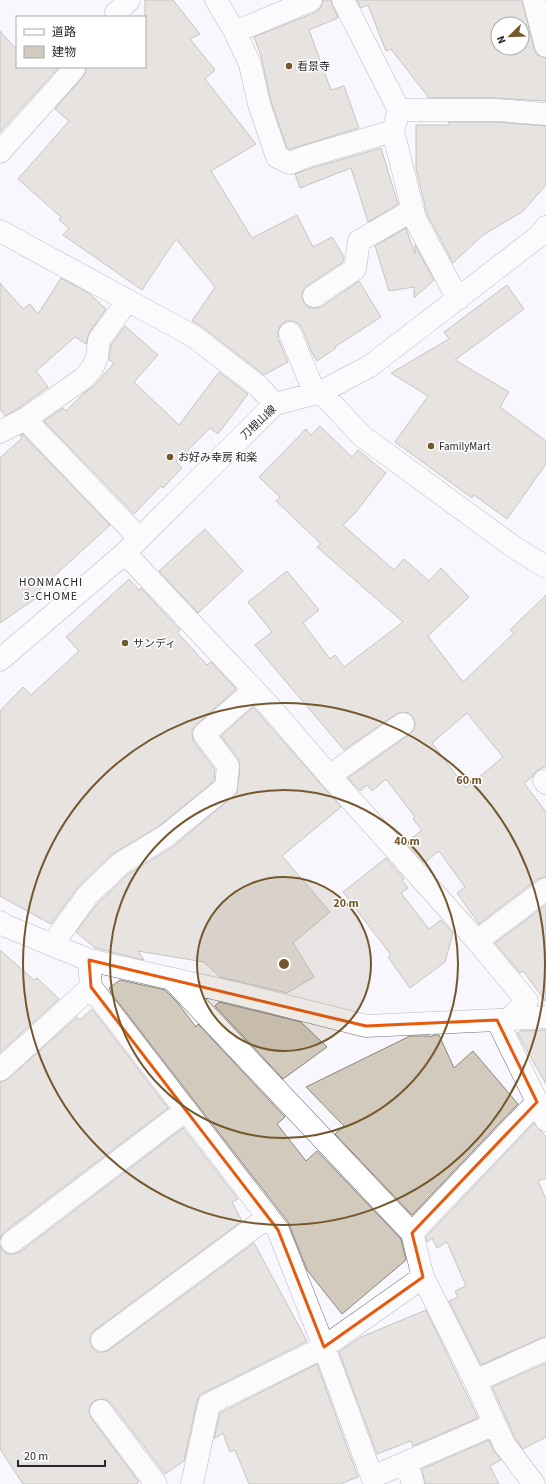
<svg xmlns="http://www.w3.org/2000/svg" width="546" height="1484" viewBox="0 0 546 1484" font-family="'Source Sans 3','Noto Sans JP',sans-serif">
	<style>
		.building { fill: #d3cabe; stroke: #8d8479; fill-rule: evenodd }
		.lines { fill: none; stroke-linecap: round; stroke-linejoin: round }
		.minor-casing { stroke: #6f6c79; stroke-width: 23 }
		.minor { stroke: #fff; stroke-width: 22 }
		.marked { fill: none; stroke: #e8590c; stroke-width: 3; stroke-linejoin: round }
		.ring { fill: none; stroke: #74582b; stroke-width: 2 }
		.poi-dot { fill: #74582b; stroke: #fff; stroke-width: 1.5 }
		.labels { text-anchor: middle; stroke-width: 3; stroke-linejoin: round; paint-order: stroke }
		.poi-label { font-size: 11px; fill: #28272c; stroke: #fff; text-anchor: start }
		.street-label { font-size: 11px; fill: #28272c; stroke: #fff }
		.neighbourhood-label { font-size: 12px; letter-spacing: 1px; fill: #28272c; stroke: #fff }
		.centre { fill: #74582b; stroke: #fff; stroke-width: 2 }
		.ring-label { font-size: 12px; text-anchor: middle; font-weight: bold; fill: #74582b; stroke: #fff; stroke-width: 3; stroke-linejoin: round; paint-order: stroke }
	</style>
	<rect width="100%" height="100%" fill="#f8f7fd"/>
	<path class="building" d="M145,0h28l27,34 -10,5 25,31 -10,9 51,65 -45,27 41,67 45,-23 16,32 19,-10 12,20 -1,5 -36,24 -4,4 -1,6 2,7 4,4 6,1 7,-1 38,-26 22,36 -46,30 1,1 -19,13 -5,-8 -10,-25 -4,-5 -6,-2h-6l-6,5 -2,6v6l10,24 -24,13 -63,-49 -9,-5 23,-34 -39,-48 -34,51 -79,-55 6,-7 -10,-8 2,-3 -43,-38 51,-58 -14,-12 28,-32 3,-5v-5h59z
		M323,0h8l7,18 -29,12 22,60 13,-4 15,42 -69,21 -3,-1 -16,-47 -10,-45 -7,-19 62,-25 5,-5z
		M357,0h165l12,49 3,6 9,3v43l-49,-3h-68l-38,-49 -5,2 -18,-46 -7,3zM498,24h24v24h-24z
		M0,31l17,19v17h42l-59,65z
		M448,122h48l50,4v59l-24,27 -39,23 -30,28 -26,-49 -11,-45v-44h34z
		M381,148l17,56 -30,18 -17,-54 -51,20 -5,-14 14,-5z
		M406,228l9,26v-9l19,35 -20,18v-11l-25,4 -14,-45z
		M61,278l29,16 16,15 -17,24 -3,11 -11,-7 -39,34 12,16 -29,21 -14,8 -5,-7v-126l23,26 7,-5 8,10z
		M507,285l17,24 -69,51 54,32 -9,15 46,34v23l-39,55 -33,-24 -2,3 -77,-56 33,-46 -37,-23 58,-34 -5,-7z
		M125,326l33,29 -24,27 45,43 40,-53 29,22 -30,40 -8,-6 -34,34 6,6 -19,20 -2,-2 -27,28 -90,-93 19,-13 3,3 18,-18 10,-7 20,-23 -5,-3 2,-15z
		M320,426l32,31 6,-7 28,23 -30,39 -13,13 51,45 10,-11 25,22 12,-13 28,29 -41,39 35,46 51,-49 -4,-3 36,-35v171l-11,6 -3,5 -8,6 22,29v65l-8,2 -59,45 -22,-31 8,-6 -26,-36 -15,12 -18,-20 16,-13 -9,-11 2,-2 -29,-38 -14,12 -5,-6 -7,6 -12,-13 62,-44 4,-4 1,-7 -2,-6 -4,-4 -7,-1 -6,2 -52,36 -89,-105 17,-13 -24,-30 39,-31 32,39 -16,13 27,36 5,-4 9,12 59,-45 -86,-75 4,-3 -45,-43 4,-4 -21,-20 47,-48 5,6zM467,713l36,44 -37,31 -34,-45z
		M22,434l88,91 -71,65 3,4 -42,29v-165l22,-20 -2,-2z
		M205,529l38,42 -45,42 -39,-42z
		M129,579l10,11 2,-2 39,42 -3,2 30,33 4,-3 25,27 -40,36 -4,5v6l2,6 21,28 -1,11 -55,45 -48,29 -33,32 -27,37 -51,-28v-185l23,-24 8,8 48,-44 -13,-14z
		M253,707l88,100 -59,49 48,56 -37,31 21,34 -27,16 -67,-16 -16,-15 -66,-11 6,9 -49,-12 -19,-16 21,-28 31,-30 46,-28 63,-53 3,-26 -2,-9 -17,-22z
		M386,858l18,21 -2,1 6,8 -7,5 28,36 12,-9 12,13 -8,29 -35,26 -22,-31 3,-2 -48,-63z
		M546,905v97l-23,-31 -3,2 -25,-30z
		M0,950l34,30 3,-2 22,21 -59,54z
		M120,980l45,10 12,12 19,25 2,-3 87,93 -8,7 29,37 11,-10 84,88 5,21 -64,54 -35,-44 -19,-48 -177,-229 -2,-5z
		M219,1002l82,20 26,25 -44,32 -68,-73z
		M92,1009l76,99 -164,124 -3,5 -1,3v-158l8,-3 69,-62 3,3z
		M546,1030v54l-29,-51 4,-2z
		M434,1035h5l15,33 19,-17 45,53 -106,111 -77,-81 9,-8 -38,-39 104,-51h20l1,1z
		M534,1123l12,14v41l-8,3 8,18v138l-5,1 -60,27 -32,-64 9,-4 -3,-6 11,-5 -19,-44 -10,6 -5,-10 -5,4 -1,-5z
		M183,1128l55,71 -6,3 10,19 -147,109 -5,5v6l2,6 5,5h7l5,-2 145,-107 53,98 -104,52 -4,3 -2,5 -13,60 -19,13 -54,-71 -5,-3 -6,-1 -6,2 -4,5 -1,6 2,6 48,64 -3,2h-113l-23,-35v-204l2,5 6,4h6l6,-2z
		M426,1310l52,108 -65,28 -2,-5 -34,13 -38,-102 22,-15z
		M546,1363v74l-23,12 -8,-11 -23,-51z
		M317,1364l41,113 -18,7h-91l-14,-34 -5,2 -7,-19 -9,6 6,-26z
		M489,1440l5,11 7,9 -11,6 9,18h-74l-3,-15z"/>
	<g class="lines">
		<defs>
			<path id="minor" d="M216,0l19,32 76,-32
				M343,0l56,110 -6,21 22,88 43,80
				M534,0l12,46
				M116,13l13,-13
				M235,32l15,32 9,40 18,53 13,6 15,-6 88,-26
				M399,110h98l49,4
				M0,152l74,-83
				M0,231l193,105 65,50 17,18
				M314,296l41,-27 4,-28 54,-31
				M290,333l25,61
				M321,392l41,44 153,112 31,19
				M25,419l114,119
				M0,432l25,-13 59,-41 9,-11 4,-10 2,-17 29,-40
				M125,553l147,156 55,64 150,168 50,60 -18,18
				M0,660l125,-107 150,-149 46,-12 49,-26 169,-130 7,-9
				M329,776l74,-52
				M544,781l2,2
				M0,922l6,4 83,34 150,34 127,32 131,-6 49,-3
				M477,941l69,-52
				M52,945l35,-49 33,-32 46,-28 60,-49 2,-21 -24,-32 50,-44
				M89,960l2,27 187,243 46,117 48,130 123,-53
				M172,979l240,254 11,44 52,104 71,-32
				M497,1020l49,100
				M0,1070l91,-83
				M412,1233l125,-131
				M12,1242l174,-132
				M102,1340l166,-123
				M475,1381l29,63 30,40
				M101,1411l55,73
				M407,1462l6,22
				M192,1484l17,-80 115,-57 99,-70"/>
		</defs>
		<use href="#minor" class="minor-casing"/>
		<use href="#minor" class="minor"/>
	</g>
	<path d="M0 0H546V1484H0ZM89,960l277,66 131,-6 40,82 -125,131 11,44 -99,70 -46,-117 -187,-243z" fill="#f8f7fd" fill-opacity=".55" fill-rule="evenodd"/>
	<path class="marked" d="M89,960l277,66 131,-6 40,82 -125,131 11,44 -99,70 -46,-117 -187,-243z"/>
	<circle cx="284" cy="964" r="87" fill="#74582b" fill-opacity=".12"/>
	<g class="ring">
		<circle cx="284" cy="964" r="87"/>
		<circle cx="284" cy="964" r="174"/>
		<circle cx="284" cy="964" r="261"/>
	</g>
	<g class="poi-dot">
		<circle cx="289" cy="66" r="4"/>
		<circle cx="431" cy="446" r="4"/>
		<circle cx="170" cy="457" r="4"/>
		<circle cx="125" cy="643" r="4"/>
	</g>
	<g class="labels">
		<g class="poi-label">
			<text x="297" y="70">看景寺</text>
			<text x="439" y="450">FamilyMart</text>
			<text x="178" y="461">お好み幸房 和楽</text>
			<text x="133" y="647">サンディ</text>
		</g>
		<g class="street-label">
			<text transform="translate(258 422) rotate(-43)" y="4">刀根山線</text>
		</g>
		<g class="neighbourhood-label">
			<text x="51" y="586">HONMACHI<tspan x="51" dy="14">3-CHOME</tspan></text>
		</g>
	</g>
	<circle cx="284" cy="964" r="6" class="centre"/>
	<g class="ring-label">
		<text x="469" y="784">60 m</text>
		<text x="407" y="845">40 m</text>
		<text x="346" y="907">20 m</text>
	</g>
	<rect x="16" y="16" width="130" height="52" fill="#ffffff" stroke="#a9a9ab"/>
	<rect x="24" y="29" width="20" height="6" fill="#ffffff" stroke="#a9a9ab"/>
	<text x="52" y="36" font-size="12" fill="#28272c">道路</text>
	<rect x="24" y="46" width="20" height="12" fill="#d3cabe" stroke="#a9a9ab"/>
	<text x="52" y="56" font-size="12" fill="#28272c">建物</text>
	<g transform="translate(510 36) rotate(247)"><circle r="19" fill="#ffffff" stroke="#a9a9ab"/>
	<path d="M0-3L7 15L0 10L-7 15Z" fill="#74582b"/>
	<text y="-6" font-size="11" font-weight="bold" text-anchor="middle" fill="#28272c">N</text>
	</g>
	<path d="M18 1460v6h87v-6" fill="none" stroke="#28272c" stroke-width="2"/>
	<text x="24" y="1460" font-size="12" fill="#28272c" stroke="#ffffff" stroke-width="3" paint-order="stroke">20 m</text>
</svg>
